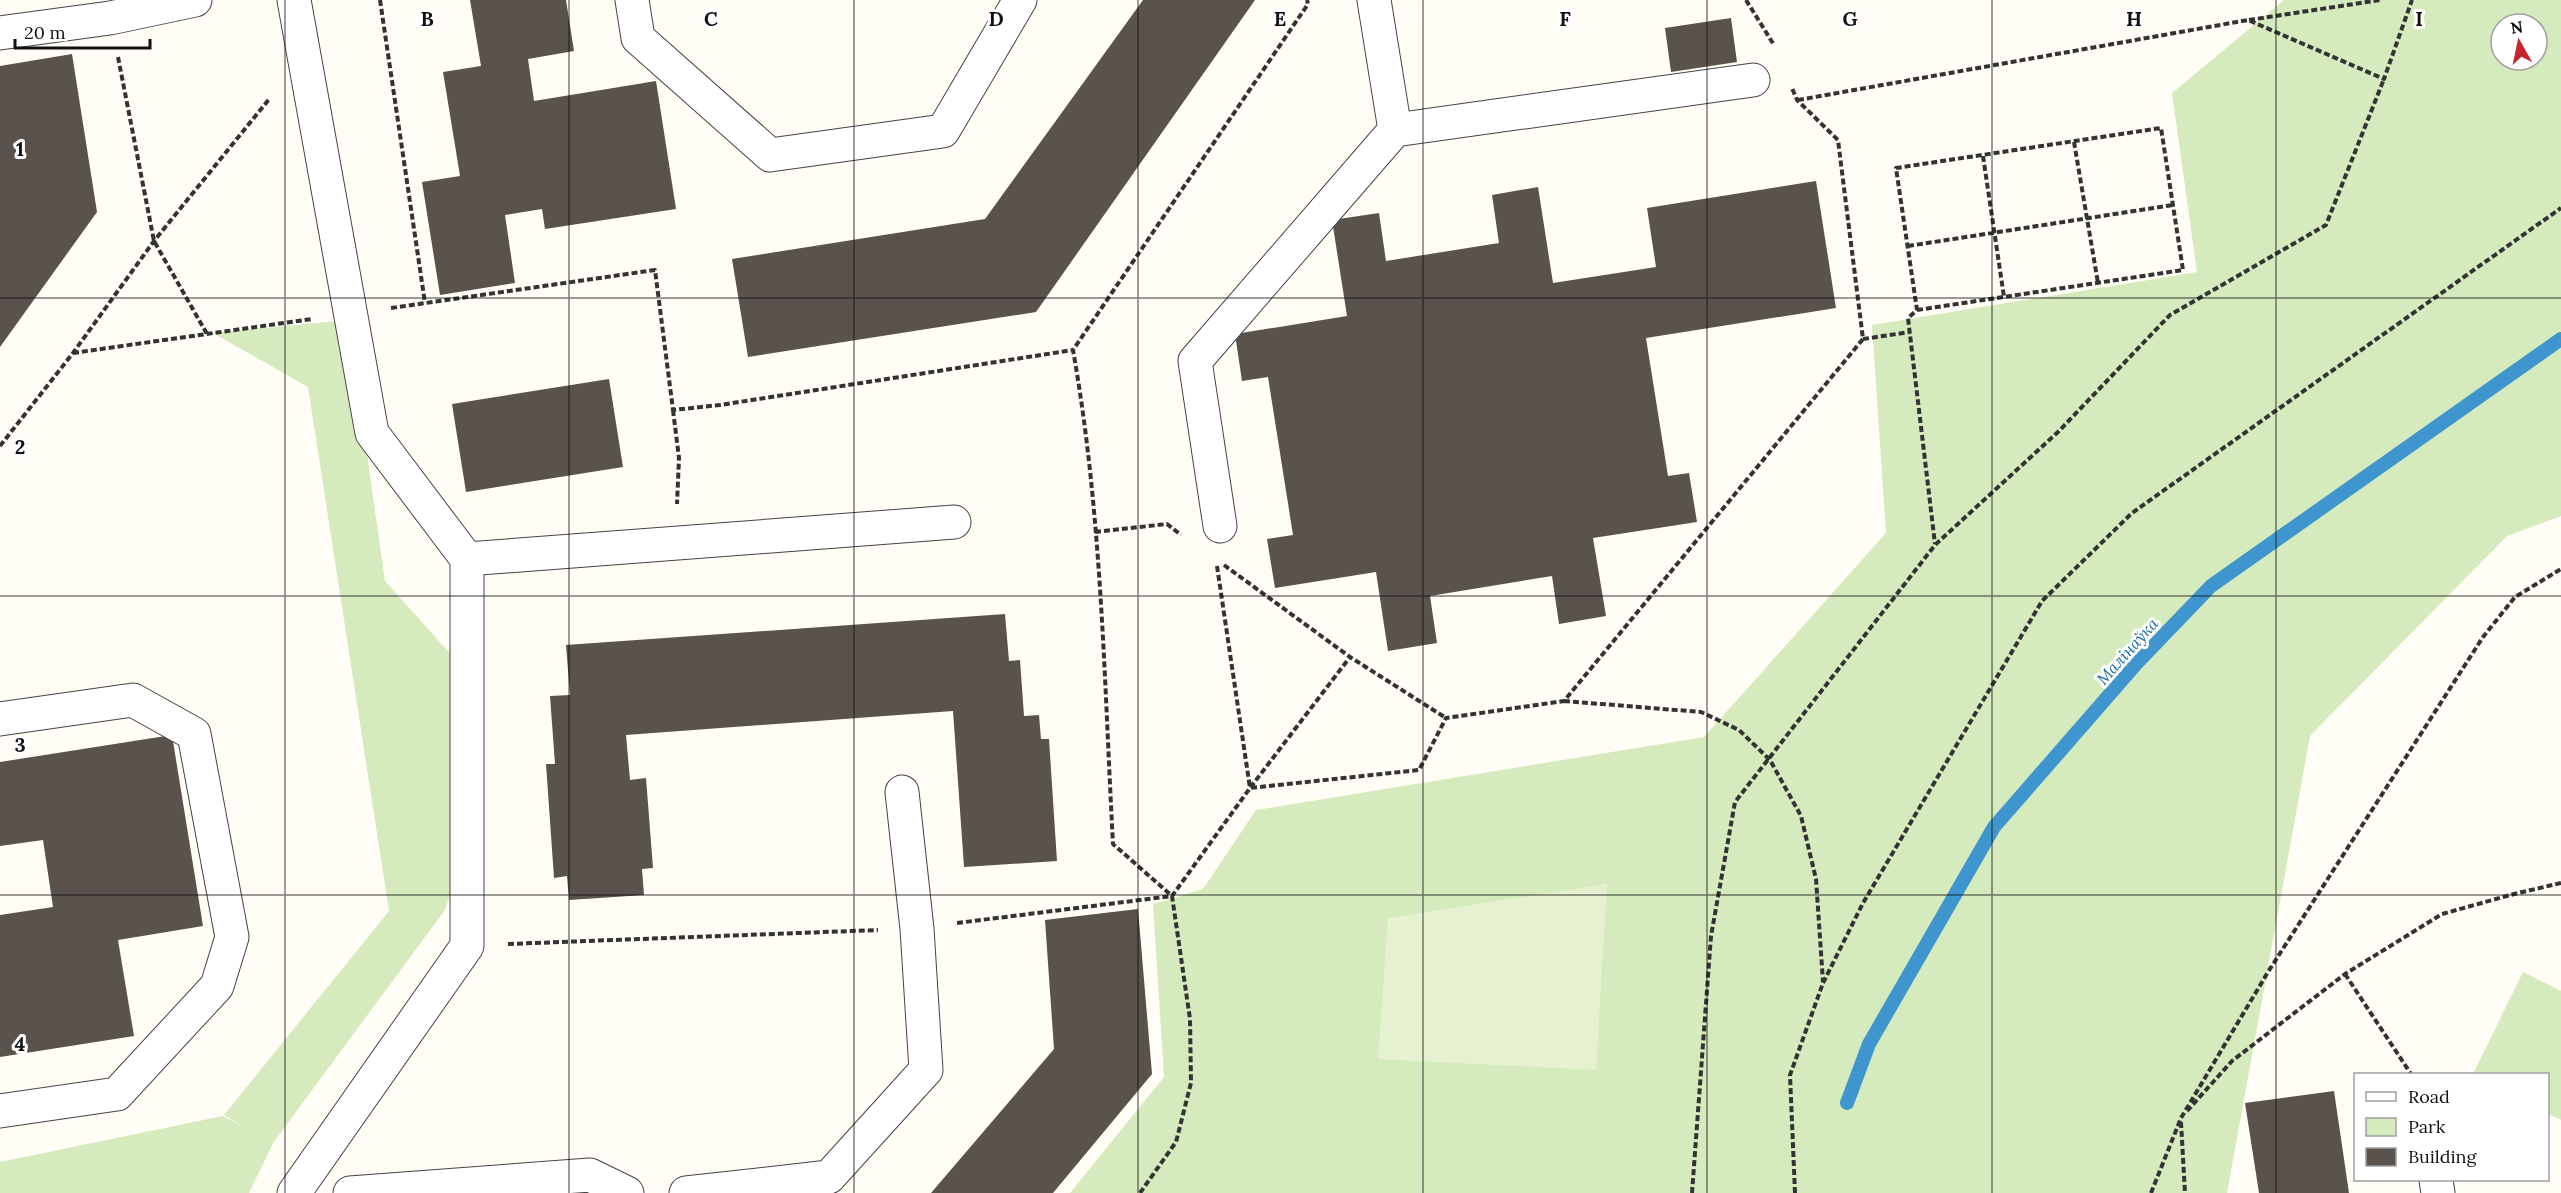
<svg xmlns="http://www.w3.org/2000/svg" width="2561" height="1193" viewBox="0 0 2561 1193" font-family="Lora,serif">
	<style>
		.green { fill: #d5ebbd; fill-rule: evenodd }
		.pitch { fill: #e6f2cf }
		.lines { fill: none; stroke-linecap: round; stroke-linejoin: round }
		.stream { stroke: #3f96cf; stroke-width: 14 }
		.building { fill: #5a524d }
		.minor-casing { stroke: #444; stroke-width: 35 }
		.path { stroke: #333; stroke-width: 4; stroke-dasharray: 6 3; stroke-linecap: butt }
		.minor { stroke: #fff; stroke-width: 33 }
		.grid { fill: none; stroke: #111; stroke-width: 1.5; stroke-opacity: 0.55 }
		.labels { text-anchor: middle; stroke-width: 6; stroke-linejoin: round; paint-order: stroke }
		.water-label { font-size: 16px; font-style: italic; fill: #1768a6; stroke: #fff }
		.grid-label { font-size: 20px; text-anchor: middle; font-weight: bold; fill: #111; stroke: #fff; stroke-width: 6; stroke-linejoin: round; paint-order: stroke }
	</style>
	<rect width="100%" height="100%" fill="#fffdf5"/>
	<path class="green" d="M2284,0h277v516l-54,20 -197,200 -83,457h-1157l94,-116 -11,-173 50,-15 53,-79 448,-73 182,-204 -14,-208 325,-53 -25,-179zM2501,24h36v36h-36z
		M348,320l37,261 71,79 -2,221 -9,29 -172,233 -24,50h-249v-31l223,-46 24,13 -23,-14 165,-204 -81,-524 -95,-54z
		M2523,972l38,19v129l-13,-6v-40h-75z"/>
	<path class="pitch" d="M1607,884l-11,186 -218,-11 10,-141z"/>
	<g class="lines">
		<path class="stream" d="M1847,1103l22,-59 125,-217 143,-164 74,-77 350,-247"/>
	</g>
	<path class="building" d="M470,0h96l8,51 -46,8 6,42 122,-20 20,128 -131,20 -3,-20 -37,6 10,68 -75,12 -18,-113 38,-6 -17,-104 38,-6z
		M1143,0h112l-219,312 -288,45 -16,-98 253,-40z
		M1731,18l6,44 -66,10 -6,-44z
		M72,54l25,158 -97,135v-281z
		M1816,181l20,127 -190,30 22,138 21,-3 8,49 -104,16 13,78 -47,8 -7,-48 -122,20 7,47 -49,8 -12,-79 -101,16 -8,-49 26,-4 -25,-158 -26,4 -7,-47 112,-18 -15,-96 47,-7 7,48 113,-18 -7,-48 46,-8 15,96 103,-16 -9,-59z
		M609,379l14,88 -157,25 -14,-88z
		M1005,614l4,47 11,-1 4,56 15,-1 2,24h8l8,122 -93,6 -11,-156 -327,24 4,45 16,-2 7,90 -11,1 2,26 -75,5 -2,-24 -13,2 -8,-114h9l-5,-68 20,-1 -4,-50z
		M172,735l31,191 -85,14 16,96 -134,21v-142l53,-8 -10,-67 -43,6v-84z
		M1138,909l14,165 -99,119h-122l123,-144 -9,-129z
		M2334,1091l15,102h-90l-14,-90z"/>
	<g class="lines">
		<defs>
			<path id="minor" d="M294,0l78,433 95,126v387l-173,247
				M632,0l6,38 132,117 173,-24 77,-131
				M0,33l110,-15 85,-18
				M1395,130l358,-50
				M1220,526l-25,-165 200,-231 -21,-130
				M467,559l487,-37
				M0,719l133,-19 61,34 38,203 -15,49 -100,108 -117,17
				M2436,1180l2,13
				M350,1193l240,-18 37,18
				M686,1193l143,-16 97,-107 -9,-141 -15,-137"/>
		</defs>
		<use href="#minor" class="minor-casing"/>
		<path class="path" d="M380,0l45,303
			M1746,0l28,45
			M2249,20l131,-20
			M118,57l36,184 53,93
			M1798,100l450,-80 136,59 28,-79
			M2074,142l24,141
			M1983,156l21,141
			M1908,246l265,-41
			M391,308l264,-38 18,140 47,-5 353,-55
			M1917,310l266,-40 -22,-142 -265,40 21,142 -9,8 27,226
			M1863,339l47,-7
			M73,353l239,-34
			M673,410l6,48 -2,46
			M0,446l73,-93 81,-112 116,-143
			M1095,532l72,-8 14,11
			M1224,565l126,92 96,61
			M1217,566l33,222 100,-131
			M1564,701l137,11 38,18 31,30 31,56 15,63 7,103
			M957,923l215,-27 78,-108 169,-18 27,-52 118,-17 299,-362 -25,-199 -41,-40 -5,-12
			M508,944l370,-14
			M2345,974l66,100
			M2187,1111l45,-50 113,-87 97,-60 72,-20 47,-11
			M2181,1122l4,71
			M1140,1193l36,-51 15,-59 -1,-64 -18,-123 -59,-52c-9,-165 -11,-331 -40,-494l235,-346 -1,-4
			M1692,1193l19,-257 24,-134 200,-257 123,-113 112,-117 156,-90 58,-146
			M1795,1193l-5,-118 33,-92 40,-80 179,-302 90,-88 429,-305
			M2151,1193l30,-75 87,-146 215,-335 32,-40 46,-28"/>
		<use href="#minor" class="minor"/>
	</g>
	<path class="grid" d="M285,0v1193M569,0v1193M854,0v1193M1138,0v1193M1423,0v1193M1707,0v1193M1992,0v1193M2276,0v1193M0,298h2561M0,596h2561M0,895h2561"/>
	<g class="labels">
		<g class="water-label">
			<text transform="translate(2127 651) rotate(-48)" y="6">Малінаўка</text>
		</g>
	</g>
	<g class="grid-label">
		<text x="427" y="26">B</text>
		<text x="711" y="26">C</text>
		<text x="996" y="26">D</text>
		<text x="1280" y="26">E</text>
		<text x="1565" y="26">F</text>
		<text x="1850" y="26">G</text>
		<text x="2134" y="26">H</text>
		<text x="2419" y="26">I</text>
		<text x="20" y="156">1</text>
		<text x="20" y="454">2</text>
		<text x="20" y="752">3</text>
		<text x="20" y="1051">4</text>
	</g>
	<rect x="2354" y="1073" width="195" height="108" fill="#ffffff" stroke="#a0a0a0" stroke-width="1.5"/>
	<rect x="2366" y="1092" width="30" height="9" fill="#ffffff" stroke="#a0a0a0" stroke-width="1.5"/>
	<text x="2408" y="1103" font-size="18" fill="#111111">Road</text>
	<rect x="2366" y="1118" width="30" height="18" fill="#d5ebbd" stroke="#a0a0a0" stroke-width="1.5"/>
	<text x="2408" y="1133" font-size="18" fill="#111111">Park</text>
	<rect x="2366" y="1148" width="30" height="18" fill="#5a524d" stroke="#a0a0a0" stroke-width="1.5"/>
	<text x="2408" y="1163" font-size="18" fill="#111111">Building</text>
	<g transform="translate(2519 42) rotate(351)"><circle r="28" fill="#ffffff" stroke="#a0a0a0" stroke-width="1.5"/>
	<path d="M0-4.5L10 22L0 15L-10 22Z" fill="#c4262e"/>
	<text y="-9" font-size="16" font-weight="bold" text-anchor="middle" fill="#111111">N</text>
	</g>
	<path d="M15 39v9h135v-9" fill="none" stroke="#111111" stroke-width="3"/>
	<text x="24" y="39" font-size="18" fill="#111111" stroke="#ffffff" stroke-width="4.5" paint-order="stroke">20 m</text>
</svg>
